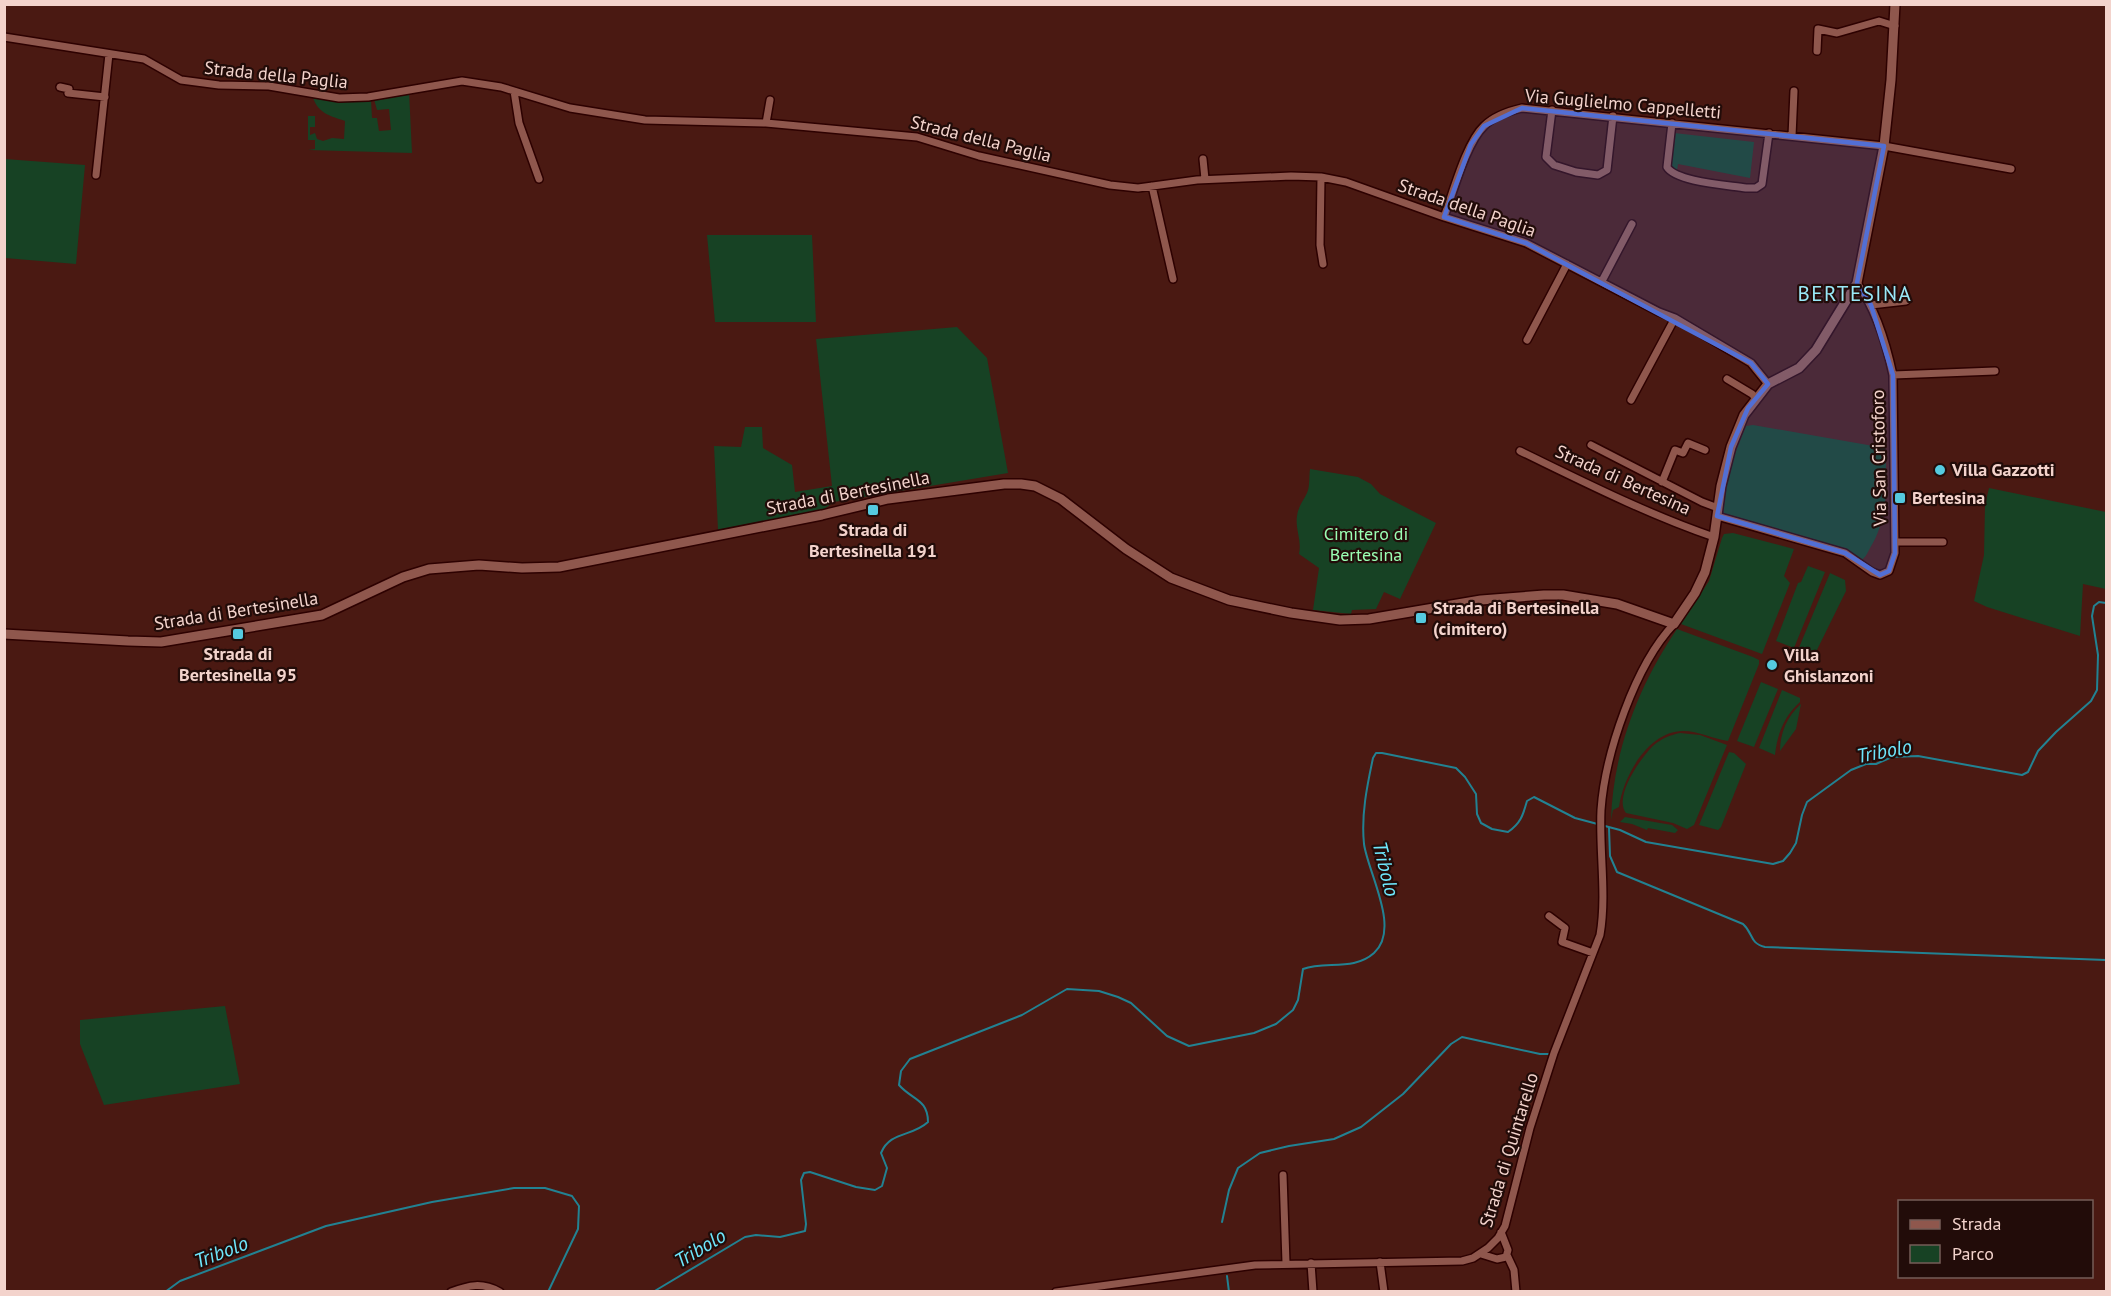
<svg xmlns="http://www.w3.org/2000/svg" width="2111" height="1296" viewBox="0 0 2111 1296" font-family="'PT Sans',sans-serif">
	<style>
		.green { fill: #174224 }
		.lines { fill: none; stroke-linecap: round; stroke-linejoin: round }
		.stream { stroke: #228292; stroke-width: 2 }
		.street-casing { stroke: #2d0100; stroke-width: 10 }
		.secondary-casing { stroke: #2d0100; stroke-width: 12 }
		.street { stroke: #8f574d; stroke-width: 7 }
		.secondary { stroke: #8f574d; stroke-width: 9 }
		.marked { fill: #526fd5; fill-opacity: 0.2; stroke: #526fd5; stroke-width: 4.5; stroke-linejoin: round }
		.poi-dot { fill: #55cadf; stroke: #220c09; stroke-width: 2 }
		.labels { text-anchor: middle; stroke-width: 4.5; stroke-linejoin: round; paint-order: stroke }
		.street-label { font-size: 18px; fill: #f3d3cc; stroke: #220c09 }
		.poi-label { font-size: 18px; font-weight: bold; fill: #f3d3cc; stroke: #220c09; text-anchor: start }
		.park-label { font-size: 18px; fill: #9afeb3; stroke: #220c09 }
		.water-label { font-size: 20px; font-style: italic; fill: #6ee7fc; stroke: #220c09 }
		.quarter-label { font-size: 21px; letter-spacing: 1.5px; fill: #9ae9f8; stroke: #220c09 }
	</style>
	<rect width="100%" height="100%" fill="#4a1912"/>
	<path class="green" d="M409,91l3,62 -104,-3 7,-1v-9h-7v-24h7v11h-5v8l5,-2 2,6 6,2 9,-3 12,1 1,-18c-14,-5 -26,-7 -32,-23l24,3 34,-1 1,18h5l2,13 12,-1 -2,-21 -12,1 -3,-11z
		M1674,133l80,9 -4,36 -72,-14 -1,7 -7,-4z
		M5,159l80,6 -9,99 -71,-6z
		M707,235h105l4,87h-101z
		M957,327l30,31 21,115 -174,29 -17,12 -99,16 -4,-84 27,1 4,-20h17l1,21 29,17 3,27 37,-6 -16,-147z
		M1753,425l132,23c2,34 4,70 -15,100 -3,6 -5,11 -12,14l-133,-43c-8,-25 11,-68 21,-93z
		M1310,469l48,8 13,7 9,10 56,29 -36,76 -16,-7 -8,17 -24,1 -1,4 -38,-4 6,-42 -20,-14c3,-14 -4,-25 -2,-38 1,-9 6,-15 10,-23 3,-6 2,-17 3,-24z
		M1989,488l117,24v77l-23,-5 -3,52 -93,-29 -13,-6 10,-46 1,-50z
		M1733,533l61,16 -10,27 6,7 -28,71 -81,-30 28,-43 13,-43 2,-4z
		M1808,566l17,6 -31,76 -18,-7 22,-58 3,-1z
		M1830,573l15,7 1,11 -32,65 -16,-6z
		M1677,629l76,28 6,3v4l-31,77c-15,-2 -29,-10 -45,-10 -35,0 -60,46 -64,76l-6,3 -2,10c2,-69 28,-135 66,-191z
		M1761,682l17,7 -24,58 -17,-6z
		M1782,690l18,8v4c-16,14 -23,33 -25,53l-16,-7z
		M1801,704l-5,25 -16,22c0,-18 7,-35 21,-47z
		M1680,733l20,2 27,10 -33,80 -7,4 -14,-6 -47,-10c-13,-16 15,-56 28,-68 7,-6 16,-10 26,-12z
		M1729,752l5,1 12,11 -25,63 -3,3 -19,-5z
		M1625,817l47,8 6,5 -3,3 -27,-5 -1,2 -15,-6 -12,-2z
		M225,1006l15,78 -136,21 -24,-61v-24z"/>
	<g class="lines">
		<path class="stream" d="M1609,828l1,28 7,16 126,52c11,10 6,19 22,23l341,13
			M1222,1222l7,-32 9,-22 22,-15 29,-7 45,-7 27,-12 42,-33 48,-50 11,-7 78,17h8
			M1227,1276l2,16
			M165,1292l15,-11 146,-55 106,-24 82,-14h31l27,8 7,10 -1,23 -30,63
			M653,1292l92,-55 11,-2 24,2 25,-6 1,-7 -5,-44 3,-7 6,-1 46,15 19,3 7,-4 5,-18 -6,-15c9,-22 31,-16 47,-31 0,-23 -16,-22 -29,-37l2,-14 9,-12 112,-44 45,-26 32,2 19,6 13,6 36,33 22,10 65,-13 22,-9 17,-14 5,-10 5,-31c23,-8 51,2 71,-16 27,-24 -6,-80 -10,-109 -3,-29 3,-58 9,-86l3,-5h6l74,15 9,9 11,17 1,20 4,9 11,6 16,3c13,-9 15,-17 19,-31l7,-4 41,21 45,12 26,12 127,22 10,-3 7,-8 6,-10 6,-28 5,-13 44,-32 15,-6h10l16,-7 26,-1 104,19 6,-3 10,-21 18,-19 35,-31 6,-11 1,-35 -6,-39 2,-10 5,-4 7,1"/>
		<defs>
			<path id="street" d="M4,37l140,22 37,21 38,5 50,1 70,12 29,-1 94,-16 39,6 69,21 75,12 121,3 151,14 62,19 131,29 28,3 59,-8 94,-4 30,1 25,5 98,35 82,26 133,69 16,6 76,45 17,21
				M1817,51l1,-22 19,4 42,-12 16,5
				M60,87l9,2 -1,4 37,4
				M514,91l5,32 20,56
				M1552,110l-6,47 8,8 22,7 22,3 9,-5 6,-54
				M766,123l4,-23
				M1672,123l-5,44c9,15 61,18 79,21h10l6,-4 7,-51
				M1792,136l2,-45
				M1203,159l2,20
				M96,175l13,-121
				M1321,177l-1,68 3,19
				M1152,186l21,93
				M1444,217c9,-24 22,-74 40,-91 10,-10 25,-15 38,-18l362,38 127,23
				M1602,281l30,-57
				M1871,305l35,-4
				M1527,340l40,-76
				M1893,375l102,-4
				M1727,379l25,15 4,4
				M1631,400l44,-82
				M1591,445l111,57 16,6
				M1520,451c64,31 127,63 194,86
				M1662,482l13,-32 8,3 5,-10 17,7
				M1717,516l128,37 27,19 8,3 9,-4 6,-18 -2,-178c-7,-33 -17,-66 -36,-92
				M1895,542h48
				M1549,916l16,12 -3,14 31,11
				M1283,1175l3,88
				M1481,1254l16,5 9,-2 2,-7 -7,-18
				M1507,1255l7,15 2,22
				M1380,1262l4,30
				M1311,1263l2,29
				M451,1292c18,-7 31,-10 49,0
				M1056,1292l199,-27 207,-4 11,-3 15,-10 10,-10 7,-12 25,-98 24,-75 46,-118c7,-41 -1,-84 1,-125 4,-56 34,-145 73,-186"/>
			<path id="secondary" d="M4,634l124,7 33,1 161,-27 81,-38 26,-8 50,-4 43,3 37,-1 263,-52 66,-16 116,-15h17l14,2 26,13 65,50 45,29 58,22 62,13 49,7 29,-1 112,-19 63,-5h19l54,9 57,20 21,-31 10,-21 9,-35 7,-51 10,-39 13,-32 24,-31 31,-16 17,-18 41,-67 27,-137 7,-66 4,-76"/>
		</defs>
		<use href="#street" class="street-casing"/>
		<use href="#secondary" class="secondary-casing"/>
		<use href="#street" class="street"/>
		<use href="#secondary" class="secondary"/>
	</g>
	<path class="marked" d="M1522,108l362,38 -27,137 14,22 22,70 2,178 -6,18 -9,4 -35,-22 -128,-37 14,-69 17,-39 20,-24 -17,-21 -225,-120 -82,-26 27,-73 13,-18z"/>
	<g class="poi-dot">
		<circle cx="1940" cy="470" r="6"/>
		<rect x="1894" y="492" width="12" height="12" rx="3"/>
		<rect x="867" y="504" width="12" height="12" rx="3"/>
		<rect x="1415" y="612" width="12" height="12" rx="3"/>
		<rect x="232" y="628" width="12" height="12" rx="3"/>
		<circle cx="1772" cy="665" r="6"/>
	</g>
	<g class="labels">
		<g class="street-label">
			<text transform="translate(276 75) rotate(6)" y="6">Strada della Paglia</text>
			<text transform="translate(1623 104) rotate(5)" y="6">Via Guglielmo Cappelletti</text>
			<text transform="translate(981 139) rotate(14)" y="6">Strada della Paglia</text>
			<text transform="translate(1467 208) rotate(19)" y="6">Strada della Paglia</text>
			<text transform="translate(1879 458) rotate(-91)" y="6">Via San Cristoforo</text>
			<text transform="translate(1623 480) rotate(24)" y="6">Strada di Bertesina</text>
			<text transform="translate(848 493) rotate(-11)" y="6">Strada di Bertesinella</text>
			<text transform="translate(236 611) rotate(-9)" y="6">Strada di Bertesinella</text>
			<text transform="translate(1509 1150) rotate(-73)" y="6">Strada di Quintarello</text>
		</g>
		<g class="poi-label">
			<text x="1952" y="476">Villa Gazzotti</text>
			<text x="1912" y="504">Bertesina</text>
			<text x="873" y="536" text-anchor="middle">Strada di<tspan x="873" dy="21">Bertesinella 191</tspan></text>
			<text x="1433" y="614">Strada di Bertesinella<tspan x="1433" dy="21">(cimitero)</tspan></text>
			<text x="238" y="660" text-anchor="middle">Strada di<tspan x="238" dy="21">Bertesinella 95</tspan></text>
			<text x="1784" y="661">Villa<tspan x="1784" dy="21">Ghislanzoni</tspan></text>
		</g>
		<g class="park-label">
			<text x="1366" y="540">Cimitero di<tspan x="1366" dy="21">Bertesina</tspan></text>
		</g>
		<g class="water-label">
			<text transform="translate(1884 751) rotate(-11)" y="7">Tribolo</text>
			<text transform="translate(1386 869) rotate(76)" y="7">Tribolo</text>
			<text transform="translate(700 1248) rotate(-31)" y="7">Tribolo</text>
			<text transform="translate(221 1252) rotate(-21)" y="7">Tribolo</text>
		</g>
		<g class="quarter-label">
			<text x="1855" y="301">BERTESINA</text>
		</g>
	</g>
	<rect width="2111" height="1296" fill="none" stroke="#f3d3cc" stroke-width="12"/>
	<rect x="1898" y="1200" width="195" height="78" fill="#220c09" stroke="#765c57" stroke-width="1.5"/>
	<rect x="1910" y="1220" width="30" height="9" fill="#8f574d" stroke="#765c57" stroke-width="1.5"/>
	<text x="1952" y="1230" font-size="18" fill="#f3d3cc">Strada</text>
	<rect x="1910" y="1245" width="30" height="18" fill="#174224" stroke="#765c57" stroke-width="1.5"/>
	<text x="1952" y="1260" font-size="18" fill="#f3d3cc">Parco</text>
</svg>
